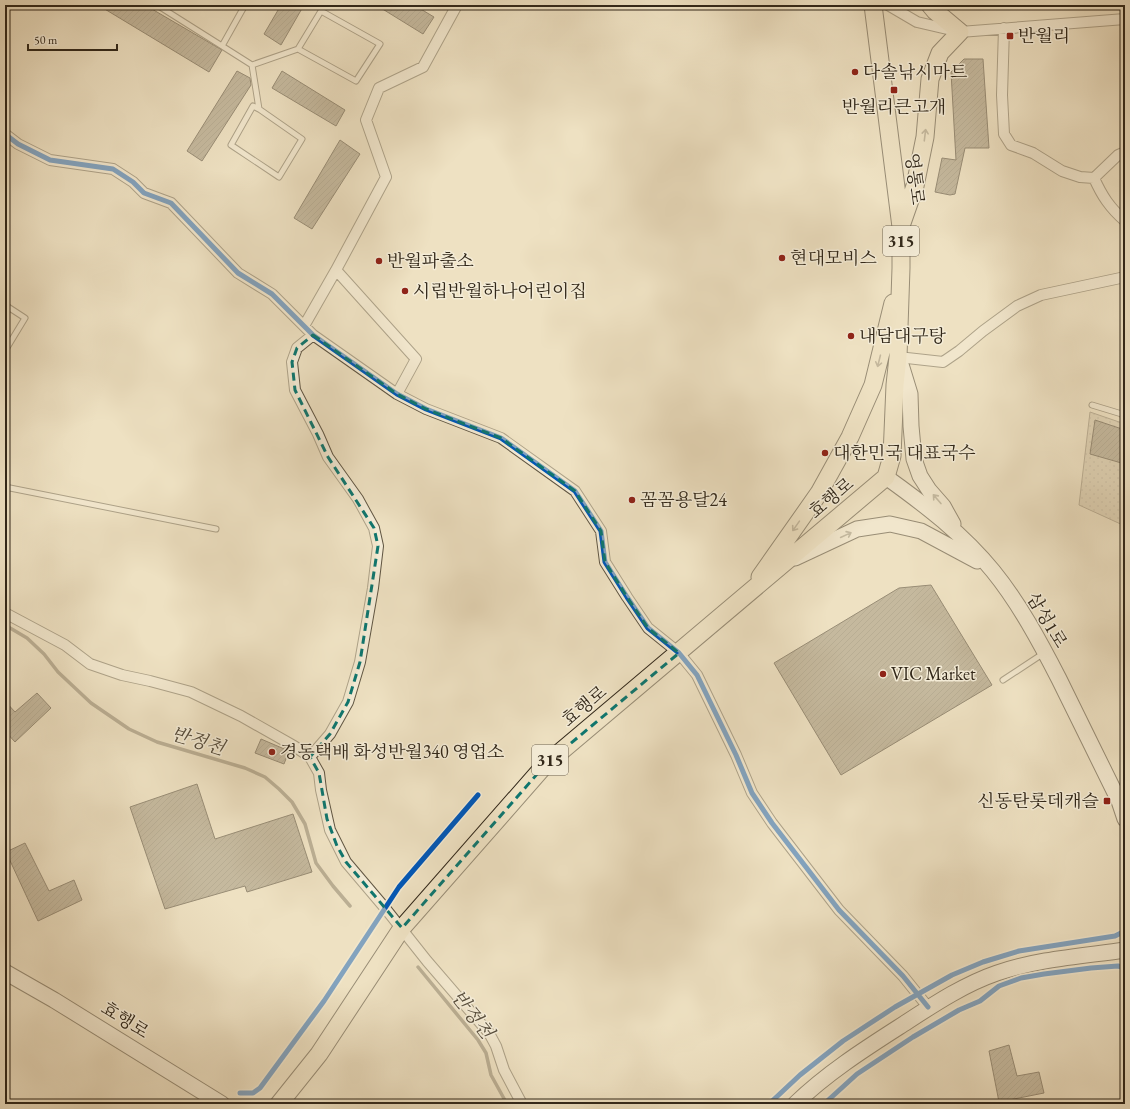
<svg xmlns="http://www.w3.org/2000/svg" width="1130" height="1109" viewBox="0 0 1130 1109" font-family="'EB Garamond','Noto Serif KR',serif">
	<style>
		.park { fill: url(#park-dots); stroke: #80745f }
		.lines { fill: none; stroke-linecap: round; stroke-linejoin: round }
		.stream { stroke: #7c715c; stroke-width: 3.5 }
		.building { fill: url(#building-hatch); stroke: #312719 }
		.lane-casing { stroke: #605643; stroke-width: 7 }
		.street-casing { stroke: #605643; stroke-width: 12 }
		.secondary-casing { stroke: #312719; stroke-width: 17 }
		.primary-casing { stroke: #312719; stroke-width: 19 }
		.lane { stroke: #f4ecd7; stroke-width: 5 }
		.street { stroke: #f4ecd7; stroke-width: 10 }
		.secondary { stroke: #f4ecd7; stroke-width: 15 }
		.primary { stroke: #eee1c2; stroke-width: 17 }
		.cycleway-casing { stroke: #f4ecd7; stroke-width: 8 }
		.cycleway { stroke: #0057b8; stroke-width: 5 }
		.oneway { stroke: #90846e }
		.oneway2 { stroke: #928a78 }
		.marked { fill: none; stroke: #0f766e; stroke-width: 3; stroke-dasharray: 8 5; stroke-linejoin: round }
		.poi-dot { fill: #8f2418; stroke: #f4ecd7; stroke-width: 1.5 }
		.labels { text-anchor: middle; stroke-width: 3; stroke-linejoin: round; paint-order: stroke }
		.shield { fill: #f4ecd7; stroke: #6c6252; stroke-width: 1 }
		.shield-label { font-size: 17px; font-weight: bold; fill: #312719 }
		.poi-label { font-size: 18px; fill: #312719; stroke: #f4ecd7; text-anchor: start }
		.street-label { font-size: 18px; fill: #312719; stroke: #f4ecd7 }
		.water-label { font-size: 19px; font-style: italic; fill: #564c3b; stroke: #f4ecd7 }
	</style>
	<defs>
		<pattern id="park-dots" width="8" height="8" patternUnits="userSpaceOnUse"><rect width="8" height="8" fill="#cec1a5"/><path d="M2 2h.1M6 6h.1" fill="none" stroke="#b1a68d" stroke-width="1.8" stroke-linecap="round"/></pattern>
		<pattern id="building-hatch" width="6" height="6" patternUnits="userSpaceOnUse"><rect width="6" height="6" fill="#938871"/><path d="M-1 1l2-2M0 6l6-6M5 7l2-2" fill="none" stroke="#796f5c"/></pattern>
	</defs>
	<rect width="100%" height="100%" fill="#eee1c2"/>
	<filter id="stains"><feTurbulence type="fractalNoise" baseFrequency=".005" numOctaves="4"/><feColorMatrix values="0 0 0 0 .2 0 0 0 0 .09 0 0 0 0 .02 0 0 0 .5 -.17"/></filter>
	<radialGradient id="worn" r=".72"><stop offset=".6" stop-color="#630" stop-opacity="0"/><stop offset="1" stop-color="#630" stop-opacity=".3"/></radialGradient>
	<path class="park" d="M1090,412l35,12v102l-46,-21z"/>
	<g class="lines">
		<path class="stream" d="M5,625l22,13 17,16 14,18 33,31 38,26 28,13 88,26 20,9 14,12 13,13 13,22 11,39 17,23 17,20
			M418,967l60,73 8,13 5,22 16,29"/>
	</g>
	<path class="building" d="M98,5h47l77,45 -13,22z
		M281,5h23l-23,40 -17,-11z
		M376,5h38l20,12 -11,17z
		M964,59h19l6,89h-24l-10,46 -5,1 -15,-3 7,-34 14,2 -5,-88z
		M237,71l13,7 1,7 -49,76 -15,-10z
		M282,71l63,39 -9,16 -64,-38z
		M340,140l20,14 -48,75 -18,-11z
		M1095,420l30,10v34l-35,-10z
		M931,585l61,100 -151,90 -67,-112 125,-75z
		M37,693l14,15 -36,34 -10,-11v-30l10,11z
		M261,739l28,12 -5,13 -29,-11z
		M197,784l18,55 78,-25 19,58 -65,20 -2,-6 -80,23 -35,-102z
		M25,843l24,48 25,-11 8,20 -44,21 -32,-69z
		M1009,1045l8,31 22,-4 5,21 -45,9 -10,-51z"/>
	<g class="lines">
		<defs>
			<path id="lane" d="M157,5l65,41 23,-41
				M222,46l30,19 7,44 43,30 -23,38 -48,-32 22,-39 6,3
				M252,65l46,-16 23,-38 59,33 -24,37 -58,-32
				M5,305l20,13 -20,33
				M1092,405l33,10
				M5,487l211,42
				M1003,680l41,-27"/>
			<path id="street" d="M888,5l29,17 43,10 165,-13
				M1004,28l-2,67 2,39 7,11 22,8 29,18 18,6 14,1c8,18 16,30 31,43
				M5,134l13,10 32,16 63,9 20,13 11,11 27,10 67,70 34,21 41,41 84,59 29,15 75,29 74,53 26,40 4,31 22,35 21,31 31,25 18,22 39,80 16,38 20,30 67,87 64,66 25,31
				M1094,178l24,-23 7,-3
				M304,326l32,-56
				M898,357l45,5 16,-11 24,-20 34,-25 24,-11 84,-18
				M397,394l19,-35 -80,-89 50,-93 -20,-57 13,-32 44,-21 34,-62
				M1125,415v-1
				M5,613l60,32 25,19 32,11 28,6 41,11 50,24 53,30 16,11 9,16 2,17 9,40 16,32 39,46 42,53 62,72 7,13 8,24 18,34
				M310,757l20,-23 18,-32 12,-40 13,-74 5,-42 -4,-18 -16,-29 -30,-42 -10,-23 -23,-44 -3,-28 5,-14 16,-13"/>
			<path id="secondary" d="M899,358l11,36 1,32 3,33 6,17 9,14 14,16 10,18
				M886,477c39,28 77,57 107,94 26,32 47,71 66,108 20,41 40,81 60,122l6,18
				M795,558l62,-29 33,-5 31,7 56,30
				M5,972l49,28 168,104
				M795,1104c31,-30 68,-54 104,-77 31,-20 63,-42 98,-54 40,-14 86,-17 128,-23"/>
			<path id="primary" d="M902,223l13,-37 10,-49 5,-58 10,-26 20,-21 -25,-21 -5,-6
				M760,577l59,-84 31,-56 23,-52 20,-82
				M279,1104l40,-50 83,-126 144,-164 340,-287 6,-21 3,-71 3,-28 3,-89v-41l-28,-222"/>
		</defs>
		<use href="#lane" class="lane-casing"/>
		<use href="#street" class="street-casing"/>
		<use href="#secondary" class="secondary-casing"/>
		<use href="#primary" class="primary-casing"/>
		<use href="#lane" class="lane"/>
		<use href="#street" class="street"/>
		<use href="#secondary" class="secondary"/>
		<use href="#primary" class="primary"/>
		<defs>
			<path id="cycleway" d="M5,134l13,10 32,16 63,9 20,13 11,11 27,10 67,70 34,21 41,41 84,59 29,15 75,29 74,53 26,40 4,31 22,35 21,31 31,25 18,22 39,80 16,38 20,30 67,87 64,66 25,31
				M240,1093h13l7,-5 64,-87 75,-114 79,-92
				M769,1104l31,-29 43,-34 52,-34 57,-32 31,-13 36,-11 96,-15 10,-5
				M824,1104l33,-30 56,-37 46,-27 21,-9 19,-15 22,-8 23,-4 47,-6 27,-2 7,2"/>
		</defs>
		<use href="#cycleway" class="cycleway-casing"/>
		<use href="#cycleway" class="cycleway"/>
	</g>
	<defs><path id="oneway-shaft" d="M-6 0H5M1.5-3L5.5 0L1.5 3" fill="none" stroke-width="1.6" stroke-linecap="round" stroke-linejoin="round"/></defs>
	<g class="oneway">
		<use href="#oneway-shaft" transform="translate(925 135) rotate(-83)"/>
		<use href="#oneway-shaft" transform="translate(879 361) rotate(104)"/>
		<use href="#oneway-shaft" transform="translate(796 526) rotate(125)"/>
	</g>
	<g class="oneway2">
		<use href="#oneway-shaft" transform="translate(937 499) rotate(-131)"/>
		<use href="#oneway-shaft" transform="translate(846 535) rotate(-25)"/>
	</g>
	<path d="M0 0H1130V1109H0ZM313,335l84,59 29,15 75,29 74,53 26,40 4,31 22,35 21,31 31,25 -133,111 -144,164 -56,-66 -9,-16 -10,-27 -8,-46 -9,-16 20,-23 18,-32 12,-40 18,-116 -4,-18 -46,-71 -33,-67 -3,-28 5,-14z" fill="#eee1c2" fill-opacity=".55" fill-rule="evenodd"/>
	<path class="marked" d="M313,335l84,59 29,15 75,29 74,53 26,40 4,31 22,35 21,31 31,25 -133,111 -144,164 -56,-66 -9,-16 -10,-27 -8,-46 -9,-16 20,-23 18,-32 12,-40 18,-116 -4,-18 -46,-71 -33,-67 -3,-28 5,-14z"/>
	<g class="poi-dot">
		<rect x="1006" y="32" width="8" height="8" rx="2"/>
		<circle cx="855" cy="72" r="4"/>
		<rect x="890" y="86" width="8" height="8" rx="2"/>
		<circle cx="782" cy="258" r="4"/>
		<circle cx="379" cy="261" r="4"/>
		<circle cx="405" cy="291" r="4"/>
		<circle cx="851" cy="336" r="4"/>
		<circle cx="825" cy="453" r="4"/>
		<circle cx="632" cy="500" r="4"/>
		<circle cx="883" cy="674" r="4"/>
		<circle cx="272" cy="752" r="4"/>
		<rect x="1103" y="797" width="8" height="8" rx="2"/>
	</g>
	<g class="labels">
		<g class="shield">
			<rect x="883" y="226" width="36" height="30" rx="3"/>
			<rect x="532" y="745" width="36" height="30" rx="3"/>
		</g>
		<g class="shield-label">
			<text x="901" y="247">315</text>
			<text x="550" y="766">315</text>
		</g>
		<g class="poi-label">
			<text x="1018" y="42">반월리</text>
			<text x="863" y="78">다솔낚시마트</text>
			<text x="894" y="113" text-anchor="middle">반월리큰고개</text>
			<text x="790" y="264">현대모비스</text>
			<text x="387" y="267">반월파출소</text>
			<text x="413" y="297">시립반월하나어린이집</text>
			<text x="859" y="342">내담대구탕</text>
			<text x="833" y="459">대한민국 대표국수</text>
			<text x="640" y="506">꼼꼼용달24</text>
			<text x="891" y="680">VIC Market</text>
			<text x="280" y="758">경동택배 화성반월340 영업소</text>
			<text x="1099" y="807" text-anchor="end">신동탄롯데캐슬</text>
		</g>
		<g class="street-label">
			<text transform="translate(915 179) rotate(83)" y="6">영통로</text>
			<text transform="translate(831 498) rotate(-40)" y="6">효행로</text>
			<text transform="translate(1047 620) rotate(59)" y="6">삼성1로</text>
			<text transform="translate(584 706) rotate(-40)" y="6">효행로</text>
			<text transform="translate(125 1020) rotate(32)" y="6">효행로</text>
		</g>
		<g class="water-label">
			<text transform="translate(198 740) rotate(17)" y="7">반정천</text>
			<text transform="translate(473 1014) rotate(52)" y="7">반정천</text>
		</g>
	</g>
	<rect width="1130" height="1109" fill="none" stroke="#eee1c2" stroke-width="20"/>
	<rect x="6" y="6" width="1118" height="1097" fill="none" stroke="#312719" stroke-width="2"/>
	<rect x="10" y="10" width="1110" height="1089" fill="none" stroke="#312719"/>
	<path d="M28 44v6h89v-6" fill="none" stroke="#312719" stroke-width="2"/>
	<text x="34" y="44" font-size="12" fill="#312719" stroke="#f4ecd7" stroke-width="3" paint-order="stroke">50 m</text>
	<rect width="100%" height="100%" filter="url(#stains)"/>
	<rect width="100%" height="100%" fill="url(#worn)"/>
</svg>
